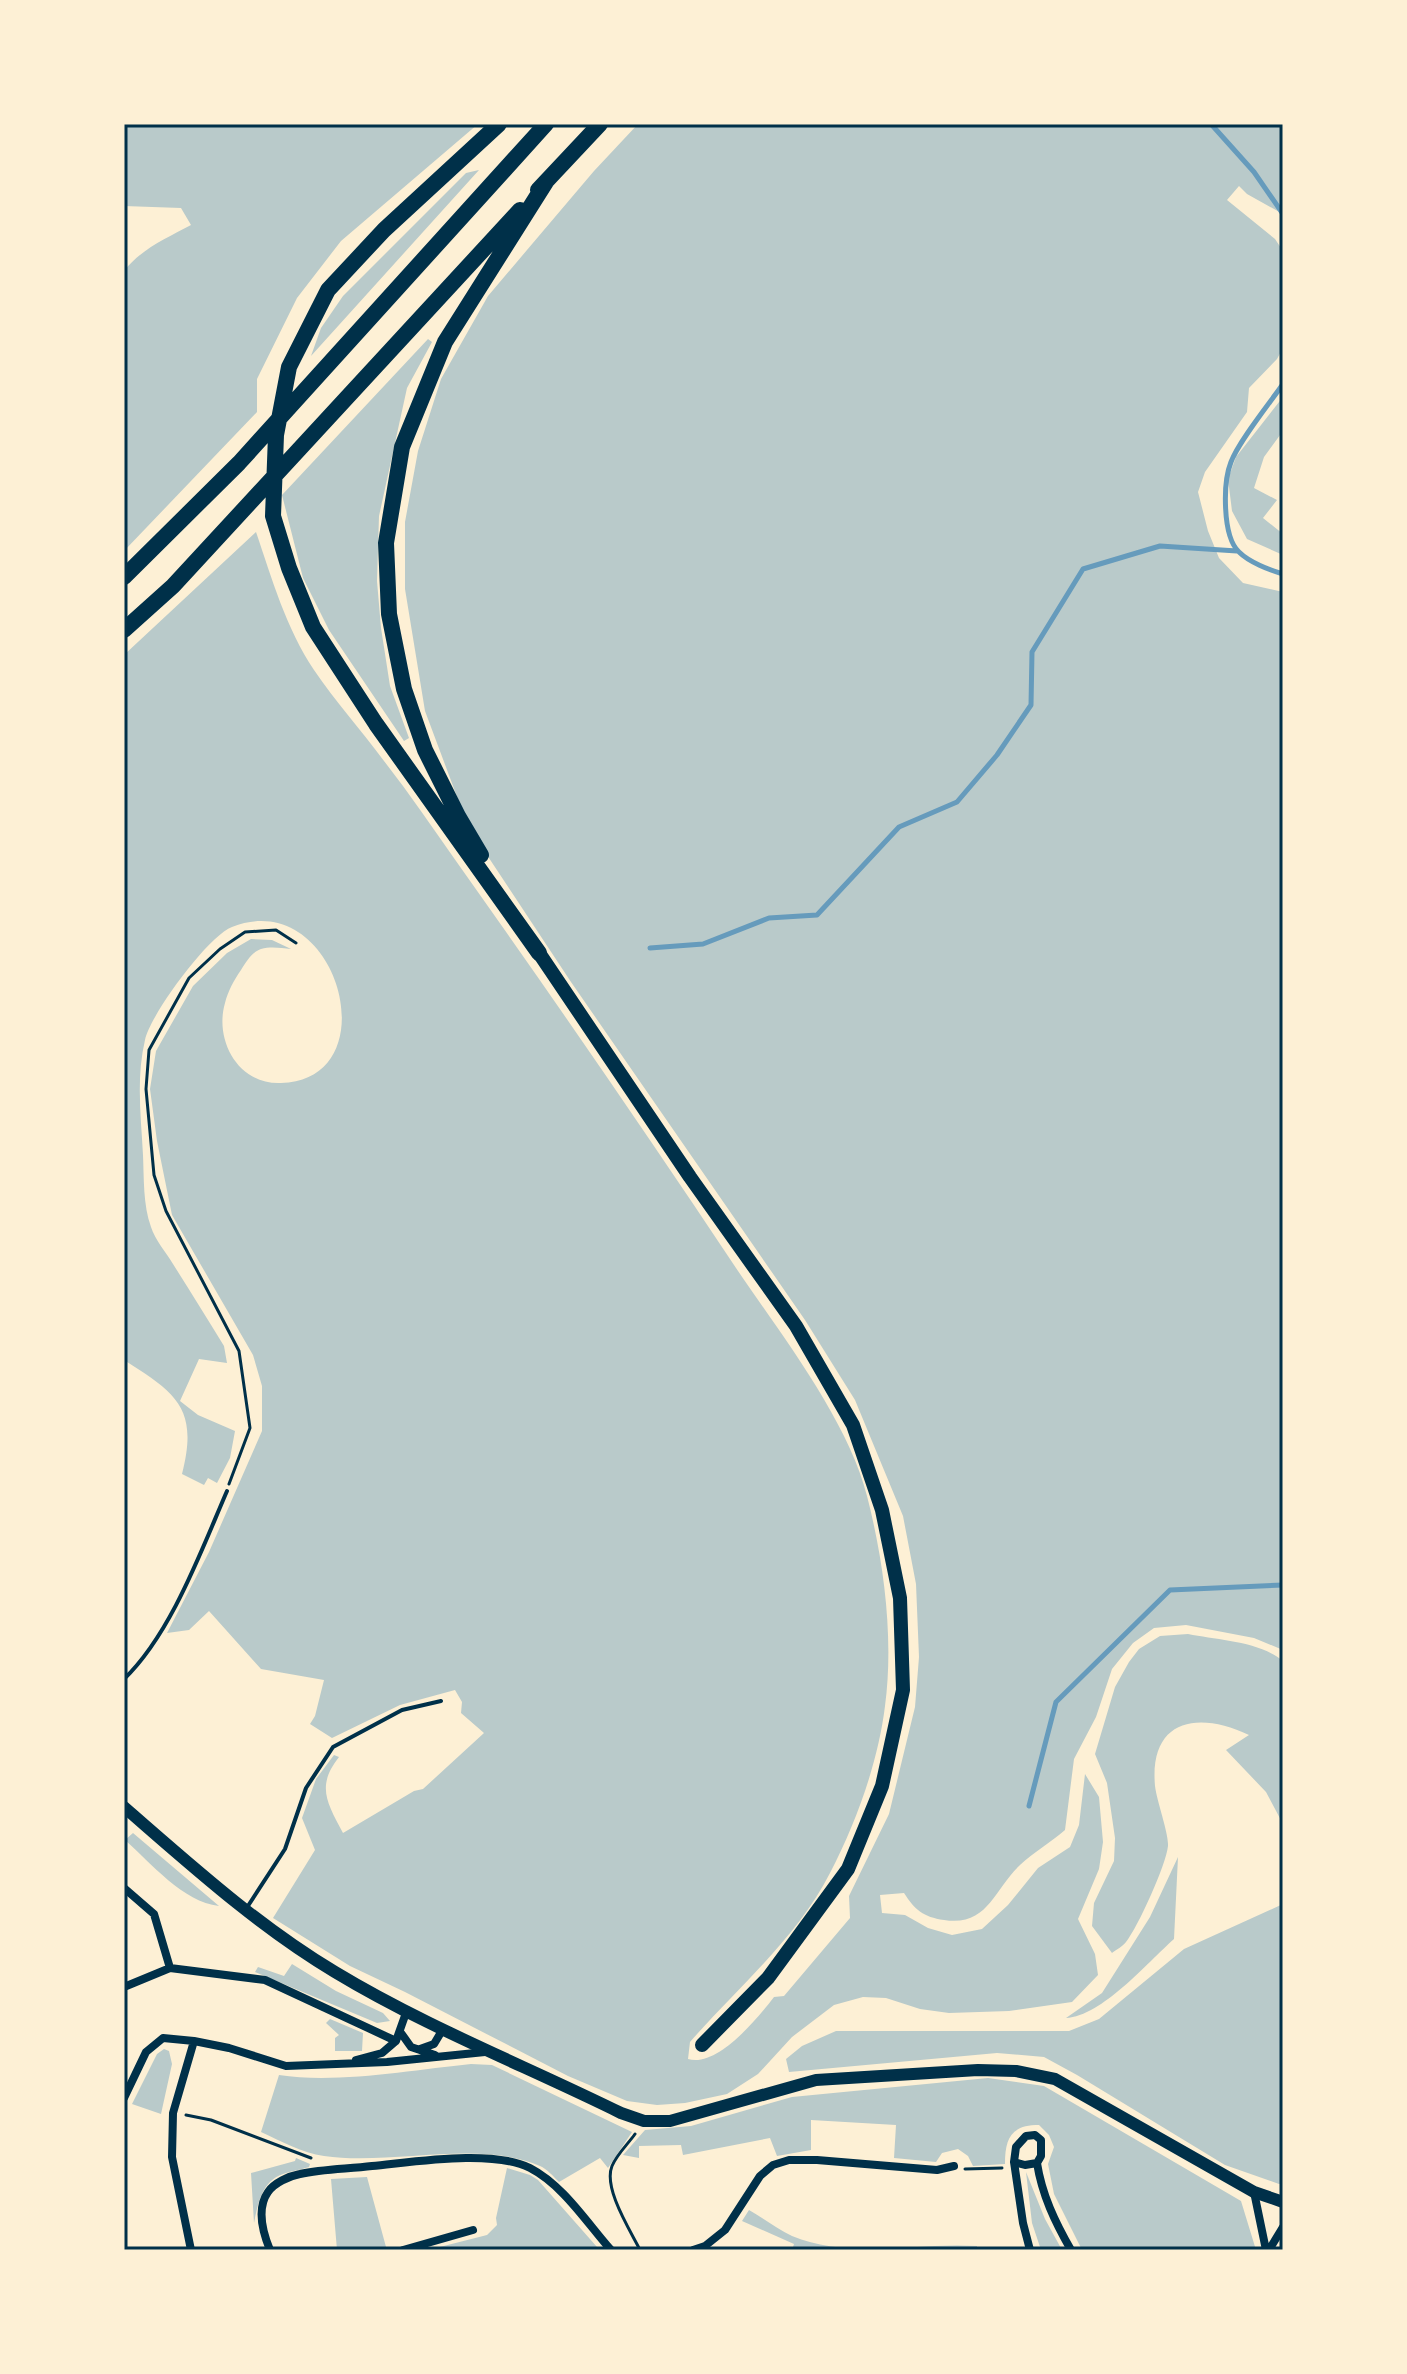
<svg xmlns="http://www.w3.org/2000/svg" width="1407" height="2374" viewBox="0 0 1407 2374" font-family="'Varela Round',sans-serif">
	<style>
		.green { fill: #b9caca }
		.lines { fill: none; stroke-linecap: round; stroke-linejoin: round }
		.stream { stroke: #669bbc; stroke-width: 5 }
		.path { stroke: #003049; stroke-width: 3 }
		.service { stroke: #003049; stroke-width: 4 }
		.minor { stroke: #003049; stroke-width: 8 }
		.secondary { stroke: #003049; stroke-width: 12 }
		.primary { stroke: #003049; stroke-width: 14 }
		.motorway { stroke: #003049; stroke-width: 16 }
		.neatline { fill: none; stroke: #003049; stroke-width: 3 }
	</style>
	<rect width="100%" height="100%" fill="#fdf0d5"/>
	<path class="green" d="M124,124h354l-137,117 -44,57 -40,81v33l-133,139v-280c17,-22 43,-33 67,-46l-10,-17 -57,-2z
		M638,124h645v90l-36,-20 -8,-8 -12,14 48,39 8,12v97l-6,11 -28,29 -2,24 -42,60 -7,20 10,39 11,27 24,25 40,9v1058l-29,-12 -68,-13 -32,3 -21,15 -21,26 -16,48 -22,42 -9,71c-14,12 -31,22 -45,35 -26,24 -32,62 -76,55 -21,-3 -29,-10 -40,-27l-24,2 2,18 23,2 23,13 24,7 30,-6 26,-24 30,-37 32,-21 9,-22 6,-51 14,23 4,45 -4,27 -21,50 17,35 3,21 -26,27 -63,9 -60,2 -29,-4 -34,-11 -23,-1 -29,8 -42,32 -34,37 -31,20 -42,9 -28,2 -30,-4 -59,-25 -163,-84 -55,-26 -77,-48 42,-68 -13,-32 14,-39 18,-24 5,2c-23,29 -12,46 4,76l71,-42 9,-2 61,-56 -23,-20 1,-11 -7,-12 -55,15 -68,33 -22,-14 5,-8 9,-36 -63,-11 -52,-58 -20,19 -22,3 42,-81 53,-121v-45l-9,-31 -81,-140 -15,-74 -7,-52 6,-38 37,-65 34,-33 24,-14 21,1 19,9c-10,-1 -20,-3 -30,0 -9,3 -15,13 -20,21 -7,10 -13,21 -16,33 -11,38 14,82 56,80 110,-3 57,-198 -49,-156 -24,9 -82,88 -87,113 -9,38 -4,77 -2,115 1,23 0,50 8,72 4,13 15,25 22,37 17,27 34,54 51,82l3,17 -28,-4 -19,42 18,14 37,16 -5,27 -13,25 -9,-5 -4,7 -22,-11c17,-66 -6,-81 -58,-114v-705l132,-123c16,47 30,96 58,138 21,31 47,60 70,91 25,32 48,66 72,100 95,134 189,270 280,407 44,65 112,152 131,228 17,66 27,143 18,210 -7,57 -29,117 -55,167 -33,65 -93,115 -140,169l-2,17c29,9 70,-41 86,-62l10,-1 66,-78 -1,-22 40,-82 26,-107 4,-50 -3,-73 -13,-68 -48,-116 -50,-80 -234,-338 -92,-139 -20,-41 -34,-91 -20,-122v-67l13,-71 23,-72 47,-83 106,-125z
		M479,170l-168,186 10,-28 22,-32 123,-123z
		M428,339l4,3 -25,46 -28,128 -2,65 4,47 9,58 19,52 -5,3 -75,-111 -26,-52 -21,-83z
		M1283,397v34l-19,26 -10,31 23,12 -14,18 20,16v21l-36,-16 -15,-28 -4,-32 8,-22z
		M1188,1634c29,6 71,7 95,27v163l-17,-32 -40,-42 23,-15c-50,-24 -100,-17 -94,51 2,16 14,48 13,60 -2,19 -30,81 -42,96 -3,4 -10,8 -14,11l-20,-27 2,-23 20,-42 1,-23 -8,-55 -12,-29 20,-67 14,-25 10,-13 21,-13z
		M133,1833l86,73c-36,-4 -68,-43 -94,-66z
		M1178,1857l-4,82c-27,24 -72,77 -108,79l36,-25 48,-76z
		M1283,1904v279l-4,1 -54,-19 -148,-90 -33,-18 -47,-4 -208,19 -3,-13 16,-13 34,-15h233l30,-12 85,-70z
		M292,1964l44,27 47,22 7,8 -13,2 -122,-51 3,-5 26,9z
		M330,2019l33,14 -1,18h-27v-13l4,-3 -13,-12z
		M164,2049l5,2 3,13 -11,50 -29,-10 25,-50z
		M471,2064l21,1 140,67 -24,36 -8,-10 -41,24c-6,-6 -12,-13 -19,-16 -61,-27 -150,0 -216,-10 -22,-3 -43,-15 -63,-24l18,-57c57,9 133,-5 192,-11z
		M988,2078l56,8 197,115 15,49h-174l-28,-56 -6,-30 6,-17 -5,-12 -10,-10c-28,0 -34,13 -34,39l-32,2 -5,-10 -10,-7 -16,4 -6,9 -42,-4 2,-33 -85,-5v30l-34,6 -7,-18 -87,17 -2,-10 -42,1v12l-16,-3 22,-25 46,-4 101,-29z
		M296,2158l14,6 -1,3c-9,3 -18,4 -26,7 -21,7 -25,29 -29,49l-3,-50 44,-12z
		M507,2168l23,7 8,5 59,67 -1,3h-168l59,-15 10,-10 -1,-7z
		M1026,2172l19,47 17,31h-21l-9,-27z
		M367,2177l19,70 -8,3h-41l-6,-71z
		M749,2210c14,8 28,19 43,26 59,24 123,6 185,10v4h-185l2,-6 -52,-23z"/>
	<g class="lines">
		<path class="stream" d="M1211,124l43,48 29,42
			M1283,384c-14,20 -44,57 -52,78 -8,20 -9,74 8,90 10,10 30,18 44,22
			M650,948l53,-4 66,-26 48,-3 82,-88 58,-25 40,-47 34,-50 1,-53 51,-83 77,-23 77,5
			M1029,1806l27,-104 114,-112 113,-5"/>
		<path class="path" d="M229,1484l21,-56 -11,-77 -73,-140 -12,-36 -8,-86 3,-39 40,-72 31,-29 25,-17 31,-2 20,13
			M186,2115l25,5 100,38
			M635,2134c-7,10 -18,20 -23,32 -9,22 18,64 28,84
			M965,2169l37,-1"/>
		<path class="service" d="M124,1679c47,-45 77,-128 103,-188
			M246,1909l39,-60 21,-61 27,-41 69,-37 39,-9"/>
		<path class="minor" d="M124,1888l30,26 16,54
			M124,1987l46,-19 95,12 131,61
			M401,2033l10,14 24,8
			M420,2049l14,-5 9,-15
			M356,2060l26,-7 14,-12 11,-31
			M124,2098l22,-46 17,-14 31,3 35,7 57,18 101,-4 98,-10
			M1014,2162l9,61 7,27
			M1037,2163l-12,2 -11,-3 2,-15 10,-11 9,-1 6,5v16l-4,7c5,32 18,59 34,87
			M1254,2192l12,58
			M191,2250l-19,-93 1,-44 21,-72
			M270,2250c-7,-17 -14,-41 -2,-58 6,-9 21,-16 32,-18 23,-5 48,-5 72,-8 42,-4 120,-17 158,2 33,17 57,55 81,82
			M403,2250l70,-20
			M693,2250l12,-4 20,-16 35,-54 13,-11 16,-5h28l120,10 17,-4
			M1269,2250l14,-23"/>
		<path class="secondary" d="M124,1807c68,59 134,119 211,165 91,55 191,94 286,141l23,8h26l146,-41 162,-10 38,1 39,8 199,113 29,10"/>
		<path class="primary" d="M539,953l151,224 106,149 57,99 29,85 18,88 3,92 -21,96 -34,83 -80,109 -66,67"/>
		<path class="motorway" d="M499,124l-115,106 -56,60 -39,77 -13,68 -3,81 16,52 24,59 63,97 163,229
			M538,190l62,-66
			M124,577l115,-114 307,-339
			M124,630l49,-44 347,-376
			M481,855l-23,-39 -33,-66 -21,-61 -15,-75 -3,-71 16,-96 43,-105 101,-160"/>
	</g>
	<rect width="1407" height="2374" fill="none" stroke="#fdf0d5" stroke-width="252"/>
	<rect x="126" y="126" width="1155" height="2122" class="neatline"/>
</svg>
